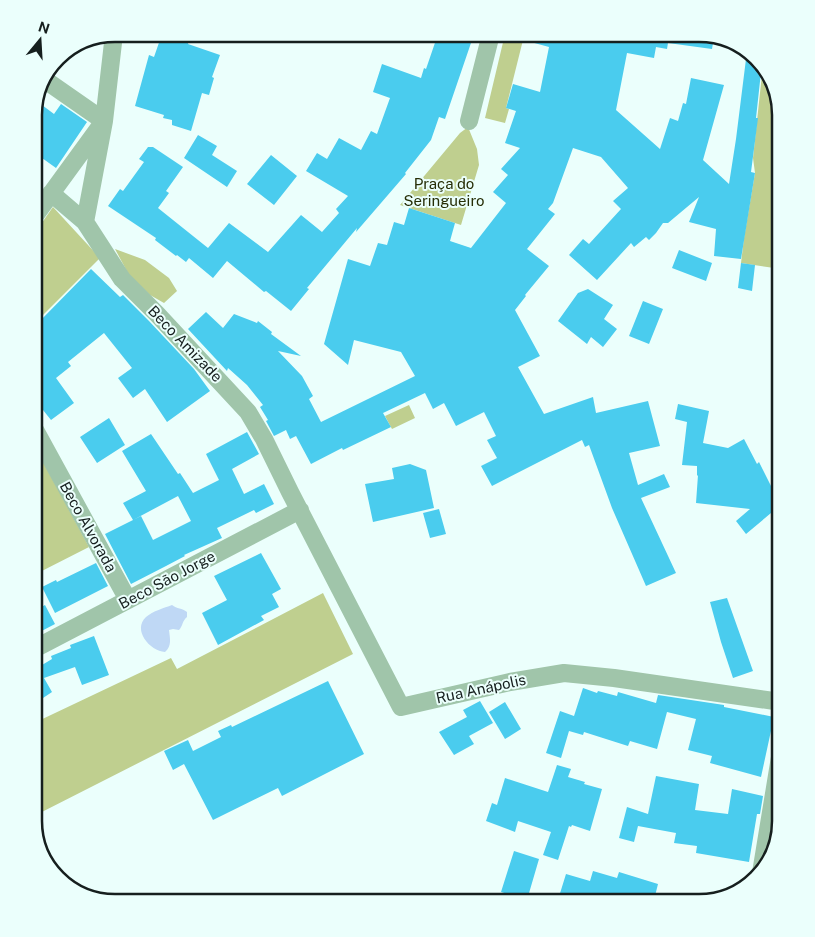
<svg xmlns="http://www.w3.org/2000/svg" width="815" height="937" viewBox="0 0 815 937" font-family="'Public Sans',sans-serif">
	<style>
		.green { fill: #bfcf8f }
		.water { fill: #bfd8f5 }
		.building { fill: #4accee; fill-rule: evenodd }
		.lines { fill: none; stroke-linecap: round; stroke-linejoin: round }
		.minor { stroke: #a0c5aa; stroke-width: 18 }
		.labels { text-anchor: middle; stroke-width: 4; stroke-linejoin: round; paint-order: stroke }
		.park-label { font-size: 15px; fill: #262e06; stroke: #ebfffc }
		.street-label { font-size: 15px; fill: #161f1e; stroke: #ebfffc }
		.rim { fill: none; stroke: #161f1e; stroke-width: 2.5 }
	</style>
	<rect width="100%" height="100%" fill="#ebfffc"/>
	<path class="green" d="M505,34h17l-2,5 3,1 -17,68 3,1 -4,14 -20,-5z
		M763,65l2,1 16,49v154l-40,-6 3,-25 11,-65 -2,-15z
		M468,127l9,22 2,16 -18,60 -61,-20 60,-72z
		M53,207l47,51 -66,66v-90z
		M115,249l30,11 24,18 8,13 -13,12 -14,-8 -21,-20z
		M409,405l6,13 -23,11 -7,-13z
		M34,445l55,102 -55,28z
		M323,593l30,61 -319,162v-93l137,-65 6,11z"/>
	<path class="water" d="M172,605c5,4 10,3 15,7v5c-5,4 -4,9 -8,13l-6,-1 -4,1c1,9 3,16 -4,22 -15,-1 -33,-22 -19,-35 7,-6 18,-9 26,-12z"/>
	<path class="building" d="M162,34h11l16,6 -1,4 32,11 -8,22 2,1 -5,17 -7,-2 -11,38 -19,-6v-5l-9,-2 1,-3 -29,-9 14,-51 5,2z
		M438,34h32l-1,5 3,1 -27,79 -6,-2 -8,23 -26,33 1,1 -50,58 1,-4 -50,60 2,1 -18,22 -25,-20 -2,1 -37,-31 -14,17 -24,-20 -3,4 -9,-7 -1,1 -21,-16 1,-2 -48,-32 12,-17 3,2 21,-29 -5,-3 9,-12h5l30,20 -17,24 3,2 -11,15 50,40 21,-25 39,29 33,-37 21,17 17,-19 -3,-4 12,-13 -42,-25 11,-18 10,6 12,-21 22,12 10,-19 6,3 13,-36 -17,-6 9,-28 39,14 3,-10 2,1z
		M516,34h189l9,3 -2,12 -44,-6 -1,6 -11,-2 -2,11 -27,-5 -11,57 44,39 10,-31 8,3 5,-18 3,1 5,-26 33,7 -21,75 26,24 7,-45 11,-88 15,12 -6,55h2l-7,54 4,1 -14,86 -27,-3 2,-27 -27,-7 10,-25 -31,26h-5l-7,10 -7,7 -3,-3 -12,10 -3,-4 -34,37 -28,-25 14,-16 6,5 32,-35 -8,-8 15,-13 -27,-31 -28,-9 -20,55 -5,6 7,5 -28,35 22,17 -24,29 1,1 -11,14 25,46 -22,11 26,47 49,-17 3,16 52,-12 12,45 -31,7 9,32 26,-11 6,13 -29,11 35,75 -30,13 -34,-78 -23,-63 -4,2 -3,-7 -90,46 -11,-20 16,-8 -10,-18 9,-4 -12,-24 -28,14 -12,-23 -11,6 -8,-16 -42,20 8,14 -48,23 -1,-2 -31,16 -15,-28 -6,3 -4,-9 -12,6 -8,-15 2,-1 -8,-13 3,-2 -16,-20 -19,-17 -1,3 -39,-42 18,-17 17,16 11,-14 23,9 1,-2 14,11 -1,2 30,22 -23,-5 24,25 11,20 -4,3 12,23 94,-46 -14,-24 -47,-12 -6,25 -24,-21 24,-85 22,7 8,-23 9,2 7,-23 10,3 5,-17 46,15 -5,18 21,7 35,-45 -13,-11 15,-17 -7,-6 19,-21 -15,-5 11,-32 -10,-3 7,-24 27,8 9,-45 -33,-9z
		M38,102l16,12 7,-10 26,18 -31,46 -14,-10 -8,10v-58z
		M198,135l19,11 -5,9 25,16 -10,16 -43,-29z
		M271,155l26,21 -23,29 -27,-21z
		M679,250l33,13 -6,18 -34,-13z
		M741,263l14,2 -3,26 -14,-3z
		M91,269l29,28 3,-2 26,26 45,48 16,22 -43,31 -22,-33 -12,9 -15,-20 14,-10 -28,-35 -36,29 3,4 -15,12 18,25 -23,17 -8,-10 -9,7v-81l9,-8 -5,-5z
		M588,289l25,16 -9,14 13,10 -14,18 -12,-10 -4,7 -29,-23 20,-28z
		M643,301l20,8 -14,35 -20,-8z
		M678,404l31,7 -6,32 25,5 16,-9 13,25 2,-2 14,28 8,-7v42l-10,-12 -25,21 -10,-13 14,-12 -54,-6 2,-28 -1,1v-10l-15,-1 5,-43 -12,-3z
		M109,418l16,27 -28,18 -17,-26z
		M247,432l12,22 -27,15 12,25 20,-10 10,20 -18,9 -2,-3 -37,18 5,10 -38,17 1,1 -19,10 -35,18 -26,-50 28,-14 -10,-17 23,-12 -24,-40 29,-17 27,40 2,-1 13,20 26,-13 -13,-26zM178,496l13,25 -38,19 -12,-24 -8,4z
		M410,464l16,6 8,38 -61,14 -8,-38 29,-5 -2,-11z
		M439,509l7,25 -16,4 -7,-25z
		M261,553l20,36 -9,5 7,13 -18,9 3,4 -46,25 -16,-32 25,-13 -13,-24z
		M96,563l12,23 -53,27 -13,-26 14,-7 1,2z
		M727,598l26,73 -20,7 -12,-36 -11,-40z
		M45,605l10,19 -21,11v-24z
		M94,636l15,39 -27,10 -7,-18 -31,11 8,14 -18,12v-42l3,6 15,-9 -1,-3 20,-8 -1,-3z
		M328,681l36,73 -82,42 -4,-8 -65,32 -29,-56 -11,6 -9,-19 24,-11 5,11 28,-14 -3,-6 13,-6 1,2z
		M583,688l14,5 1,-2 19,5 1,-4 38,11 2,-8 66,10v2l50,10 -13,60 -51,-14 2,-7 -24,-6 8,-31 -29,-7 -10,37 -27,-8 -2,5 -44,-14 -1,3 -14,-4 -8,27 -15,-5 14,-42 14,5z
		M480,701l13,22 -24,13 5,8 -20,11 -15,-23 28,-15 -4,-7z
		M505,702l16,27 -16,10 -16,-27z
		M557,765l14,4 -3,8 17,5 -1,2 18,5 -12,42 -18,-6 -1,2 -2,-1 -11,34 -15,-5 8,-23 -33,-11 -3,11 -29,-11 6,-18 5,2 8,-27 43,14z
		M656,776l43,8 -4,26 33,4 4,-25 31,7 -3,18h-3l-8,48 -53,-9 1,-7 -23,-3 2,-10 -38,-7 -4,16 -15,-4 8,-31 21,7z
		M514,851l25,8 -12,41 -26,-8z
		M593,871l24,7 2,-6 39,12 -4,16 -13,-4 -2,7h-82l9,-29 24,7z"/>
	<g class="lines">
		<path class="minor" d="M48,82l56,39 -19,101
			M469,121l22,-87
			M51,193l34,29 37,57 35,35 91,98 16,27 26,53 111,215 109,-25 54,-9 50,5 167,24
			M34,217l70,-96 10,-87
			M34,428l94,172
			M34,649l266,-139
			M761,873l20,-122"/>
	</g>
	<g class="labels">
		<g class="park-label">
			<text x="444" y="189">Praça do<tspan x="444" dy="17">Seringueiro</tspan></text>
		</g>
		<g class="street-label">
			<text transform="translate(185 344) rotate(46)" y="5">Beco Amizade</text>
			<text transform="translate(88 527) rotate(61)" y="5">Beco Alvorada</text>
			<text transform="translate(167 580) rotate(-28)" y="5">Beco São Jorge</text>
			<text transform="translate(481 689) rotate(-12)" y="5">Rua Anápolis</text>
		</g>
	</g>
	<path d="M0 0H815V937H0ZM115 42H699A73 73 0 0 1 772 115V821A73 73 0 0 1 699 894H115A73 73 0 0 1 42 821V115A73 73 0 0 1 115 42Z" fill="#ebfffc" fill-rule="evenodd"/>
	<path class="rim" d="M115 42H699A73 73 0 0 1 772 115V821A73 73 0 0 1 699 894H115A73 73 0 0 1 42 821V115A73 73 0 0 1 115 42Z"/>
	<g transform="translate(40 40) rotate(18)" stroke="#ebfffc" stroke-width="4" paint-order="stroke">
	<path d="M0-4L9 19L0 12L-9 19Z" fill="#161f1e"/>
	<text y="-8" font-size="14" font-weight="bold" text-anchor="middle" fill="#161f1e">N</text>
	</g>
</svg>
